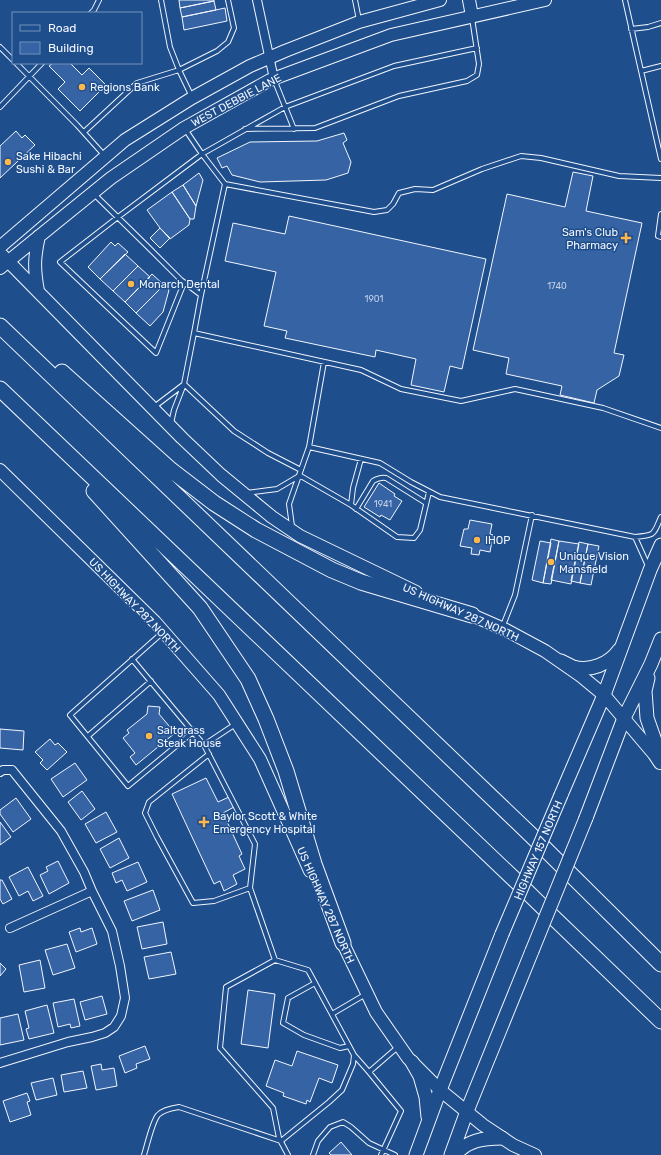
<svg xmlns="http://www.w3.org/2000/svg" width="661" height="1155" viewBox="0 0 661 1155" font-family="Rubik,sans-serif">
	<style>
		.building { fill: #3563a3; stroke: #f2f6ff }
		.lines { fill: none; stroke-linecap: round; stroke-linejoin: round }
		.lane-casing { stroke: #f2f6ff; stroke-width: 6 }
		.street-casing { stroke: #f2f6ff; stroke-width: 10 }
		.secondary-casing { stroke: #f2f6ff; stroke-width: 14 }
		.primary-casing { stroke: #f2f6ff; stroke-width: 15 }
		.highway-casing { stroke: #f2f6ff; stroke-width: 17 }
		.lane { stroke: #1f4e8c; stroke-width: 4 }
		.street { stroke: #1f4e8c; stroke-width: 8 }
		.secondary { stroke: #1f4e8c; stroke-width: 12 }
		.primary { stroke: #1f4e8c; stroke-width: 13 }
		.highway { stroke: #1f4e8c; stroke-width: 15 }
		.primary-bridge-casing { stroke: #f2f6ff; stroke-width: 15; stroke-linecap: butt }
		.primary-bridge { stroke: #1f4e8c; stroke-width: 13 }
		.poi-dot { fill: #ffb74d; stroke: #1f4e8c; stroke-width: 1.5 }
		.labels { text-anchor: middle; stroke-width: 3; stroke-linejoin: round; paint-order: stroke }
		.number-label { font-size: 9px; fill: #c3d1e8 }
		.poi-label { font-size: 11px; fill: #f2f6ff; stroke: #1f4e8c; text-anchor: start }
		.street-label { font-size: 11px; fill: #f2f6ff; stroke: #1f4e8c }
	</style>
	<rect width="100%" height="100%" fill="#1f4e8c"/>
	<path class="building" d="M179,0h35v1l-34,7z
		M214,1l2,9 -34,7 -2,-9z
		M225,8l2,13 -43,9 -2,-13z
		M53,63h17l12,12 7,-7 17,17 -26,26 -22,-22 7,-7 -16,-16z
		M16,131l6,7 3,-3 10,10 -35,33v-32z
		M344,133l3,7 -4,3 8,19 -3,11 -22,7 -66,2 -28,-7 -5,-9 -5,2 -5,-10 33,-16 67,-1z
		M573,172l20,4 -7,35 56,12 -28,130 10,2 -5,21 -22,14 -3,13 -34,-8 2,-9 -56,-12 3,-16 -36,-8 34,-156 58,13z
		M199,173l4,7 -7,26 -13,-21z
		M183,185l13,21 -2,13h-4l-18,-27z
		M172,192l18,27 -1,6 -19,14 -10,-11 -13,-18z
		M289,216l197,43 -24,110 -12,-3 -6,26 -33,-7 5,-26 -40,-9 -1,7 -90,-19 2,-7 -23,-5 12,-54 -51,-11 8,-38 52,11z
		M160,228l10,10 -10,10 -10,-10z
		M111,242l4,4 3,-3 10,9 -28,27 -12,-12z
		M125,254l13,12 -25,25 -13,-12z
		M138,266l12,11 -25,25 -12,-11z
		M152,274l12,11 -28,28 -11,-11z
		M164,285l5,5 -6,22 -13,14 -14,-13z
		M379,483l16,11 -1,2 8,5 -12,19 -9,-5 -1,2 -16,-10z
		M470,520l22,4 -2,10 3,1 -3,17 -10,-2 -1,5 -8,-1 1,-6 -12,-2 4,-17h4z
		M551,539l8,2 -8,43 -8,-1z
		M540,541l11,2 -8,40 -11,-3z
		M559,541l20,3 -8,40 -20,-4z
		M579,542l9,2 -8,39 -9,-2z
		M588,544l11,2 -8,39 -11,-2z
		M148,706l12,1 -1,7 16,19 -39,32 -6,-8 5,-4 -12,-15 6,-5 -2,-3 20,-16z
		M0,729l24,2 -1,19 -23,-2z
		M50,739l5,6 3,-2 9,9 -20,18 -7,-7 3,-3 -8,-8z
		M75,763l12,17 -24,17 -12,-18z
		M206,778l12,24 11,-5 5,10 -11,6 19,41 -3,2 6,13 -12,6 4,9 -13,7 -4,-10 -6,3 -42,-90z
		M82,791l13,18 -14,11 -13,-18z
		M16,798l15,21 -18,13 -13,-18v-4z
		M106,812l11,20 -21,11 -11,-19z
		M0,822l11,15 -11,8z
		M119,838l10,20 -19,10 -10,-19z
		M58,861l11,22 -20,11 -9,-19 8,-4 -2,-4z
		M138,862l9,20 -20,9 -5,-11 -6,3 -4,-10z
		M28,867l15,29 -10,5 -5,-10 -9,5 -10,-19z
		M0,880h2l10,19 -9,5 -3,-5z
		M153,890l7,20 -28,11 -8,-20z
		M163,922l4,22 -25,5 -5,-22z
		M80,928l1,4 11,-4 5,16 -21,8 -7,-20z
		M67,944l8,24 -22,7 -8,-25z
		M171,952l5,22 -27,5 -5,-22z
		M40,960l5,28 -21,4 -5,-27z
		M0,963l6,6 -6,7z
		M248,990l27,4 -7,54 -27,-4z
		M102,996l5,18 -22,6 -5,-18z
		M74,999l6,27 -9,2 -1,-4 -12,3 -5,-24z
		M47,1005l7,28 -25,6 -3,-10 3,-1 -4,-17z
		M18,1014l6,26 -24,5v-27z
		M145,1046l5,13 -14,5 1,4 -12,5 -6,-17z
		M297,1051l41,14 -6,18 -13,-5 -9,24 -3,-2 -1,4 -23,-8 1,-3 -18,-7 9,-26 17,6z
		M101,1064l1,6 12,-2 3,18 -21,4 -5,-24z
		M83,1071l4,17 -23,4 -3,-17z
		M53,1078l4,17 -21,5 -5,-17z
		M27,1093l3,8 -3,1 4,13 -21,7 -7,-21z
		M341,1142l11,13h-21l-2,-2z"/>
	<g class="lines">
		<defs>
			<path id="lane" d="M161,0l9,47 9,23 13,27
				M355,0l4,20
				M625,0l36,159
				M91,13l3,-3 5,-10
				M631,29l17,-2 13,-4
				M0,47l13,13
				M16,63l61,62 27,30
				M641,71l20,-5
				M274,79l20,50
				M0,107l42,-44
				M185,129l17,25 23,30 149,28 13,-2 6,-6 6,-11 16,-4 18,1 49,-21 39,-13 20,2 78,18 42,2
				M245,129l70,-1 84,-32 68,-15 10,-6 2,-11 -7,-46
				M84,132l53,-49 42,-13 38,-19 11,-9 6,-14 -6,-28
				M94,194l52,51 35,35 20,15
				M661,214l-3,22 3,1
				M184,283l-28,70 -96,-91 58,-45 84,-63 83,-47 109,-41 83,-18
				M194,333l7,-38 24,-111
				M184,384l50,47 34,22 33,17
				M154,407l29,-22
				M171,423l3,-13 10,-26 10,-51 167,37 40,19 60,12 54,-12 88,19 58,20
				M309,447l71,16 31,19 29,15 195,40c21,-2 18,-2 26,-20
				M361,459l-8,29 -2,17 46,32 17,1 6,-8 9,-38
				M299,475l52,30
				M246,493l31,-4 22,-13
				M356,509l17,-28c5,-3 8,-4 13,-3l40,25
				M292,526l-3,-22 20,-57 15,-85
				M635,537l13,29
				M502,628l13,-33 17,-80
				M162,633l-92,82 58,71 65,-54 11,13 33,-22
				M132,659l61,73
				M88,736l63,-55
				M204,745l51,99 -5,44 -36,13 -21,2 -36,-66 -12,-24 4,-11 60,-48
				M250,888l25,72
				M315,983l-27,15 -5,25 21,12 36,13 9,-2
				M332,1014l34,-20
				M369,1072l30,-26
				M144,1155c3,-9 8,-33 14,-40 5,-5 14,-7 21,-8l102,34 48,-39 13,-12 11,-26 1,-9
				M288,1155l-9,-17 -6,-30 -53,-60 6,-61 49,-27 33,10 46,85 15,17 32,39 -20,44
				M313,1155l5,-14 12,-14 13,-5 8,5 18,16 26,12"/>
			<path id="street" d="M257,0l17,79
				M0,772l3,-2h9l49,61 23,41 8,19 20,40 8,35 5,32 -4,18 -7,11 -9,6 -13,4 -24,5 -68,21
				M10,928l82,-37"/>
			<path id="secondary" d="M469,0l3,16
				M0,247l125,-107 67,-42 58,-32 35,-15 74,-29 81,-22
				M0,253l182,185 39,37 51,42 28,19 116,56
				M0,268l111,-90 73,-50 86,-48 121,-45 154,-35
				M38,291c-4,-22 -4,-33 1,-55
				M0,470l155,152 64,73 41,64 50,112
				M465,612l41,18 39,21 36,25 23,19 50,59 6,9
				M339,935l37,77 32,46 32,32 43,35 30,20 22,10"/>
			<path id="primary" d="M561,661c4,2 8,4 12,6 17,5 36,-3 46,-17
				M648,678l-3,13 2,27 14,40
				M561,795l43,-100 46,-125 11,-25
				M586,818l38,-100 27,-54 10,-25
				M412,1062l8,14 6,21 2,20
				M416,1155l24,-65 62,-156
				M451,1155l16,-44 65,-160
				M455,1155c12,-15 29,-17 47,-17"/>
			<path id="highway" d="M0,326l531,509 130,129
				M62,372l109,98 43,33 42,27 76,40 29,12 111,33
				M0,389l513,489 40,39 108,104
				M94,491l106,117 48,71 18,40 20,52 28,93 29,79"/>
		</defs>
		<use href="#lane" class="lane-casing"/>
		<use href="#street" class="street-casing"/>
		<use href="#secondary" class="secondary-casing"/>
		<use href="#primary" class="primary-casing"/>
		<use href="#highway" class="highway-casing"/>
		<use href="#lane" class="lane"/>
		<use href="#street" class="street"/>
		<use href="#secondary" class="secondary"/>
		<use href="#primary" class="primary"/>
		<use href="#highway" class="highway"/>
		<defs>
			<path id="primary-bridge" d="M502,934l59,-139
				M532,951l54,-133"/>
		</defs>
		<use href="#primary-bridge" class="primary-bridge-casing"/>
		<use href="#primary-bridge" class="primary-bridge"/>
	</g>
	<g class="poi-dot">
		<circle cx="82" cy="87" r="4"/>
		<circle cx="8" cy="162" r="4"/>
		<path d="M624 232h4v4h4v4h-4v4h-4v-4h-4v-4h4z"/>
		<circle cx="131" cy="284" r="4"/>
		<circle cx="477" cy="540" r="4"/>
		<circle cx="551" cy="562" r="4"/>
		<circle cx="149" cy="736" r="4"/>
		<path d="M202 816h4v4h4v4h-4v4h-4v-4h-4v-4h4z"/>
	</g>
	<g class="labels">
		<g class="number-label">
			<text x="557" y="289">1740</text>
			<text x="374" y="302">1901</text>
			<text x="383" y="507">1941</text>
		</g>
		<g class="poi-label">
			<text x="90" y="91">Regions Bank</text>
			<text x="16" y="160">Sake Hibachi<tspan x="16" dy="13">Sushi &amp; Bar</tspan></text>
			<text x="618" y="236" text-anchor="end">Sam's Club<tspan x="618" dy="13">Pharmacy</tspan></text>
			<text x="139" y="288">Monarch Dental</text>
			<text x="485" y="544">IHOP</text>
			<text x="559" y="560">Unique Vision<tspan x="559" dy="13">Mansfield</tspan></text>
			<text x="157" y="734">Saltgrass<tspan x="157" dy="13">Steak House</tspan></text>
			<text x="213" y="820">Baylor Scott &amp; White<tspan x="213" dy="13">Emergency Hospital</tspan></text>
		</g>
		<g class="street-label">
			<text transform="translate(236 100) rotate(-28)" y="4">WEST DEBBIE LANE</text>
			<text transform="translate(135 605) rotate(46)" y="4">US HIGHWAY 287 NORTH</text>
			<text transform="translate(461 612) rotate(24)" y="4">US HIGHWAY 287 NORTH</text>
			<text transform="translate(538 850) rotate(-67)" y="4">HIGHWAY 157 NORTH</text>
			<text transform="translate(326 905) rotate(66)" y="4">US HIGHWAY 287 NORTH</text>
		</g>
	</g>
	<rect x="12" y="12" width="130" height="52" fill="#1f4e8c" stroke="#7391ba"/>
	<rect x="20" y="25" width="20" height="6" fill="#1f4e8c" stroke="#7391ba"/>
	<text x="48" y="32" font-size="12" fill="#f2f6ff">Road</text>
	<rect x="20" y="42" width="20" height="12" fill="#3563a3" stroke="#7391ba"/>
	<text x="48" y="52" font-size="12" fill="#f2f6ff">Building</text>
</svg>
